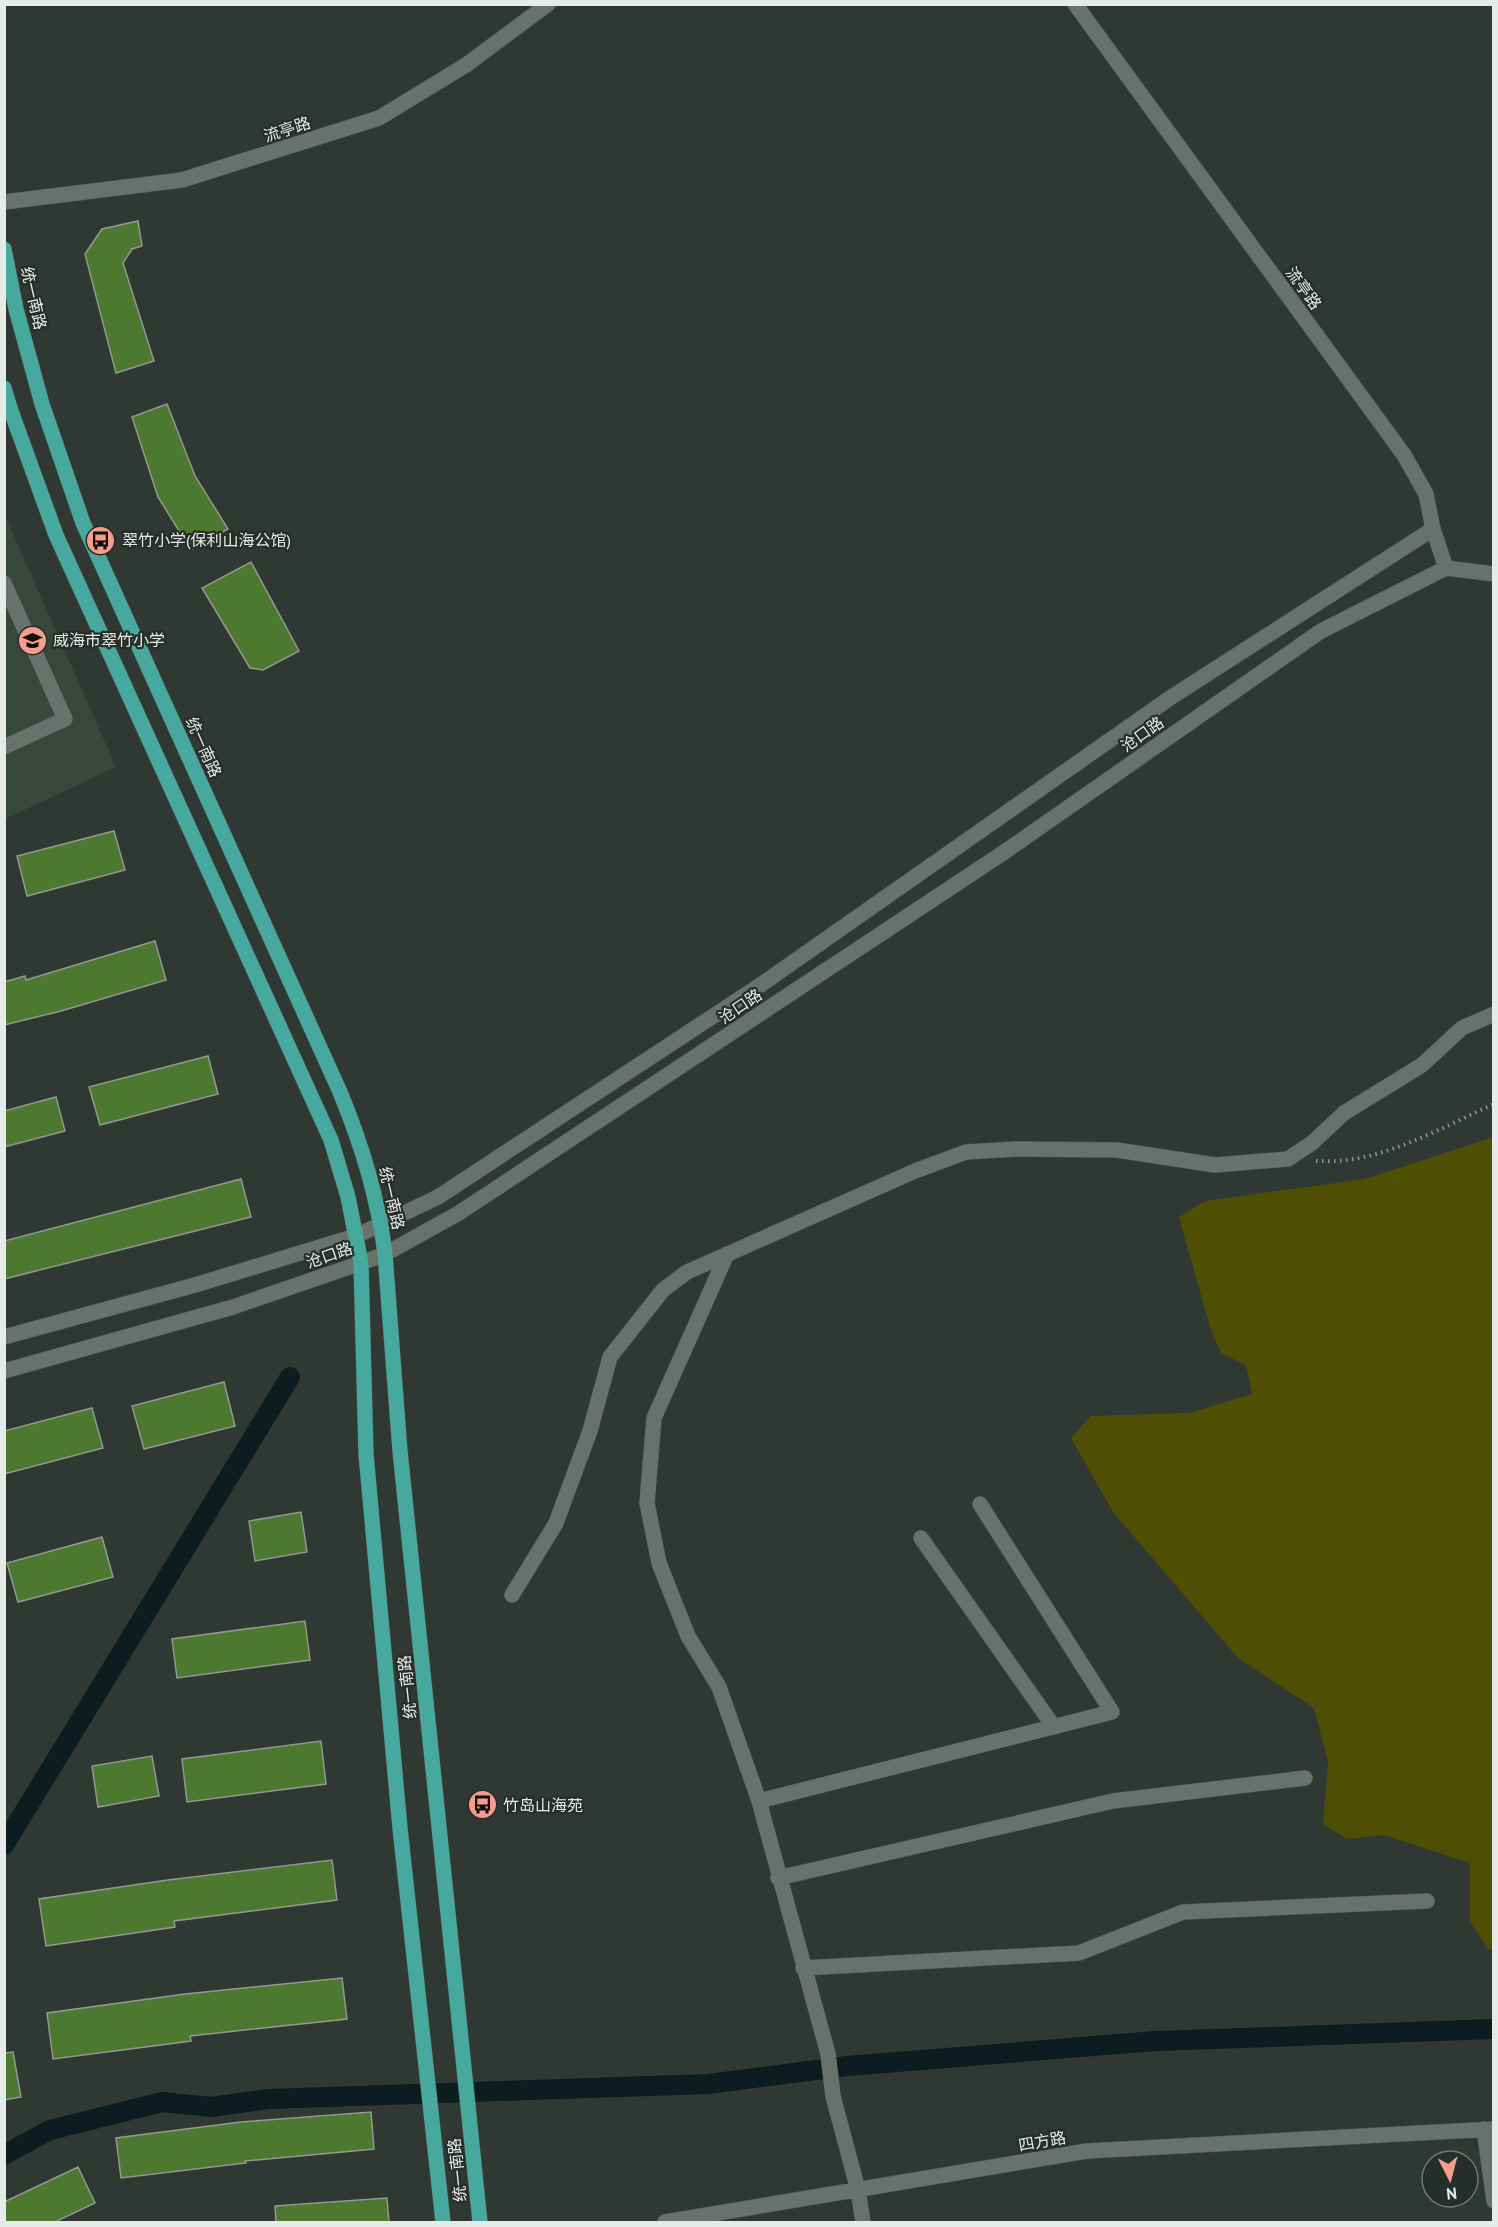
<svg xmlns="http://www.w3.org/2000/svg" width="1498" height="2227" viewBox="0 0 1498 2227" font-family="'PT Sans','Noto Sans SC',sans-serif">
	<style>
		.built { fill: #38463e }
		.green { fill: #4f4e05 }
		.lines { fill: none; stroke-linecap: round; stroke-linejoin: round }
		.canal { stroke: #0c1c1f; stroke-width: 20 }
		.building { fill: #4d782f; stroke: #939890; stroke-width: 1.5 }
		.minor-casing { stroke: #4e5550; stroke-width: 16 }
		.major-casing { stroke: #4e5550; stroke-width: 16 }
		.path { stroke: #8e9491; stroke-width: 4; stroke-dasharray: 1.5 4.5; stroke-linecap: butt }
		.minor { stroke: #68716b; stroke-width: 15 }
		.major { stroke: #47a89d; stroke-width: 15 }
		.labels { text-anchor: middle; stroke-width: 4.5; stroke-linejoin: round; paint-order: stroke }
		.street-label { font-size: 16px; fill: #e6ebe8; stroke: #262e2a }
		.poi-label { font-size: 16px; fill: #e6ebe8; stroke: #262e2a; text-anchor: start }
	</style>
	<rect width="100%" height="100%" fill="#303834"/>
	<path class="built" d="M4,513l112,254 -111,52h-1z"/>
	<path class="green" d="M1493,1137l1,812 -6,1 -18,-29v-58l-86,-28 -37,4 -24,-15 5,-62 -14,-54 -75,-49 -126,-147 -42,-74 20,-22 98,-3 63,-19 -6,-29 -25,-12 -11,-26 -31,-110 26,-16 160,-22z"/>
	<g class="lines">
		<path class="canal" d="M4,1845l286,-468
			M4,2155l46,-25 112,-28 50,5 56,-8 440,-15 139,-18 309,-25 338,-12"/>
	</g>
	<path class="building" d="M138,221l4,25 -10,3 -9,14 31,98 -38,12 -31,-119 17,-25z
		M167,404l28,72 33,53 -37,21 -33,-53 -26,-80z
		M251,562l48,89 -36,19 -13,-2 -48,-80z
		M114,831l11,39 -98,26 -10,-40z
		M155,941l11,39 -105,31 -57,14v-43l21,-6 1,4z
		M208,1056l10,38 -118,31 -11,-38z
		M56,1097l9,34 -61,16v-36z
		M241,1179l10,38 -247,62v-38z
		M224,1382l11,44 -91,23 -12,-43z
		M92,1408l11,40 -99,26v-43z
		M301,1512l6,40 -52,9 -6,-40z
		M102,1537l11,40 -95,25 -11,-39z
		M305,1621l5,39 -133,18 -5,-39z
		M321,1741l5,43 -139,18 -5,-43z
		M152,1756l7,40 -61,11 -6,-41z
		M332,1860l5,40 -163,21 1,6 -129,19 -7,-47 129,-19z
		M342,1978l5,41 -157,17 1,5 -138,18 -6,-46 138,-19z
		M13,2052l8,45 -17,3v-47z
		M371,2112l3,37 -129,12 1,2 -125,15 -5,-40 125,-16z
		M78,2167l17,36 -42,20h-49v-21z
		M387,2198l2,25h-113l-1,-17z"/>
	<g class="lines">
		<defs>
			<path id="minor" d="M1075,4l329,451 22,39 7,35 13,39 48,6
				M4,202l178,-22 197,-62 87,-53 82,-61
				M4,583l61,136 -61,28
				M727,1254l-73,164 -7,85 12,60 29,73 31,51 40,114 69,253 5,42 25,94 5,32
				M4,1337l191,-52 161,-49 82,-39 321,-211 411,-288 263,-169
				M4,1371l229,-64 128,-44 24,-9 74,-41 544,-360 318,-222 125,-63
				M921,1538l133,189
				M512,1595l44,-72 34,-92 20,-74 53,-67 24,-18 228,-101 51,-19 50,-3 101,1 98,15 73,-6 24,-16 32,-30 78,-48 40,-37 32,-14
				M759,1801l353,-89 -132,-208
				M778,1878l335,-77 192,-23
				M803,1968l276,-15 104,-41 244,-11
				M1484,2129l10,72
				M665,2222l422,-71 407,-22"/>
			<path id="major" d="M4,249l12,60 26,95 41,119 257,569c22,53 38,105 45,162l15,197 80,771
				M4,388l7,23 45,124 275,605 17,57 13,66 5,191 34,374 43,394"/>
		</defs>
		<use href="#minor" class="minor-casing"/>
		<use href="#major" class="major-casing"/>
		<path class="path" d="M1316,1161c63,4 122,-32 178,-57"/>
		<use href="#minor" class="minor"/>
		<use href="#major" class="major"/>
	</g>
	<defs>
		<symbol id="bus-disc" viewBox="-11 -11 22 22"><circle r="9.5" fill="#f49d8c" stroke="#262e2a"/><path d="M-5-6H5V4H4V6H2V4H-2V6H-4V4H-5ZM-3.5-4V0h7V-4ZM-3.5 1.2v1.5H-2V1.2ZM2 1.2v1.5H3.5V1.2Z" fill="#111"/></symbol>
		<symbol id="school-disc" viewBox="-11 -11 22 22"><circle r="9.5" fill="#f49d8c" stroke="#262e2a"/><path d="M0-5L7-2L0 1L-7-2ZM-4 1L0 2.5L4 1V4Q0 6-4 4Z" fill="#111"/></symbol>
	</defs>
	<g fill-rule="evenodd">
		<use href="#bus-disc" x="84" y="524" width="33" height="33"/>
		<use href="#school-disc" x="16" y="624" width="33" height="33"/>
		<use href="#bus-disc" x="466" y="1788" width="33" height="33"/>
	</g>
	<g class="labels">
		<g class="street-label">
			<text transform="translate(287 129) rotate(-18)" y="6">流亭路</text>
			<text transform="translate(1304 288) rotate(54)" y="6">流亭路</text>
			<text transform="translate(34 298) rotate(77)" y="6">统一南路</text>
			<text transform="translate(1142 734) rotate(-35)" y="6">沧口路</text>
			<text transform="translate(204 747) rotate(66)" y="6">统一南路</text>
			<text transform="translate(740 1006) rotate(-34)" y="6">沧口路</text>
			<text transform="translate(392 1198) rotate(77)" y="6">统一南路</text>
			<text transform="translate(329 1255) rotate(-19)" y="6">沧口路</text>
			<text transform="translate(407 1687) rotate(-96)" y="6">统一南路</text>
			<text transform="translate(1042 2141) rotate(-10)" y="6">四方路</text>
			<text transform="translate(457 2170) rotate(-96)" y="6">统一南路</text>
		</g>
		<g class="poi-label">
			<text x="122" y="546">翠竹小学(保利山海公馆)</text>
			<text x="53" y="646">威海市翠竹小学</text>
			<text x="503" y="1811">竹岛山海苑</text>
		</g>
	</g>
	<rect width="1498" height="2227" fill="none" stroke="#e6ebe8" stroke-width="12"/>
	<g transform="translate(1450 2179) rotate(174)"><circle r="28" fill="#262e2a" stroke="#737a76" stroke-width="1.5"/>
	<path d="M0-4.5L10 22L0 15L-10 22Z" fill="#f49d8c"/>
	<text y="-9" font-size="16" font-weight="bold" text-anchor="middle" fill="#e6ebe8">N</text>
	</g>
</svg>
